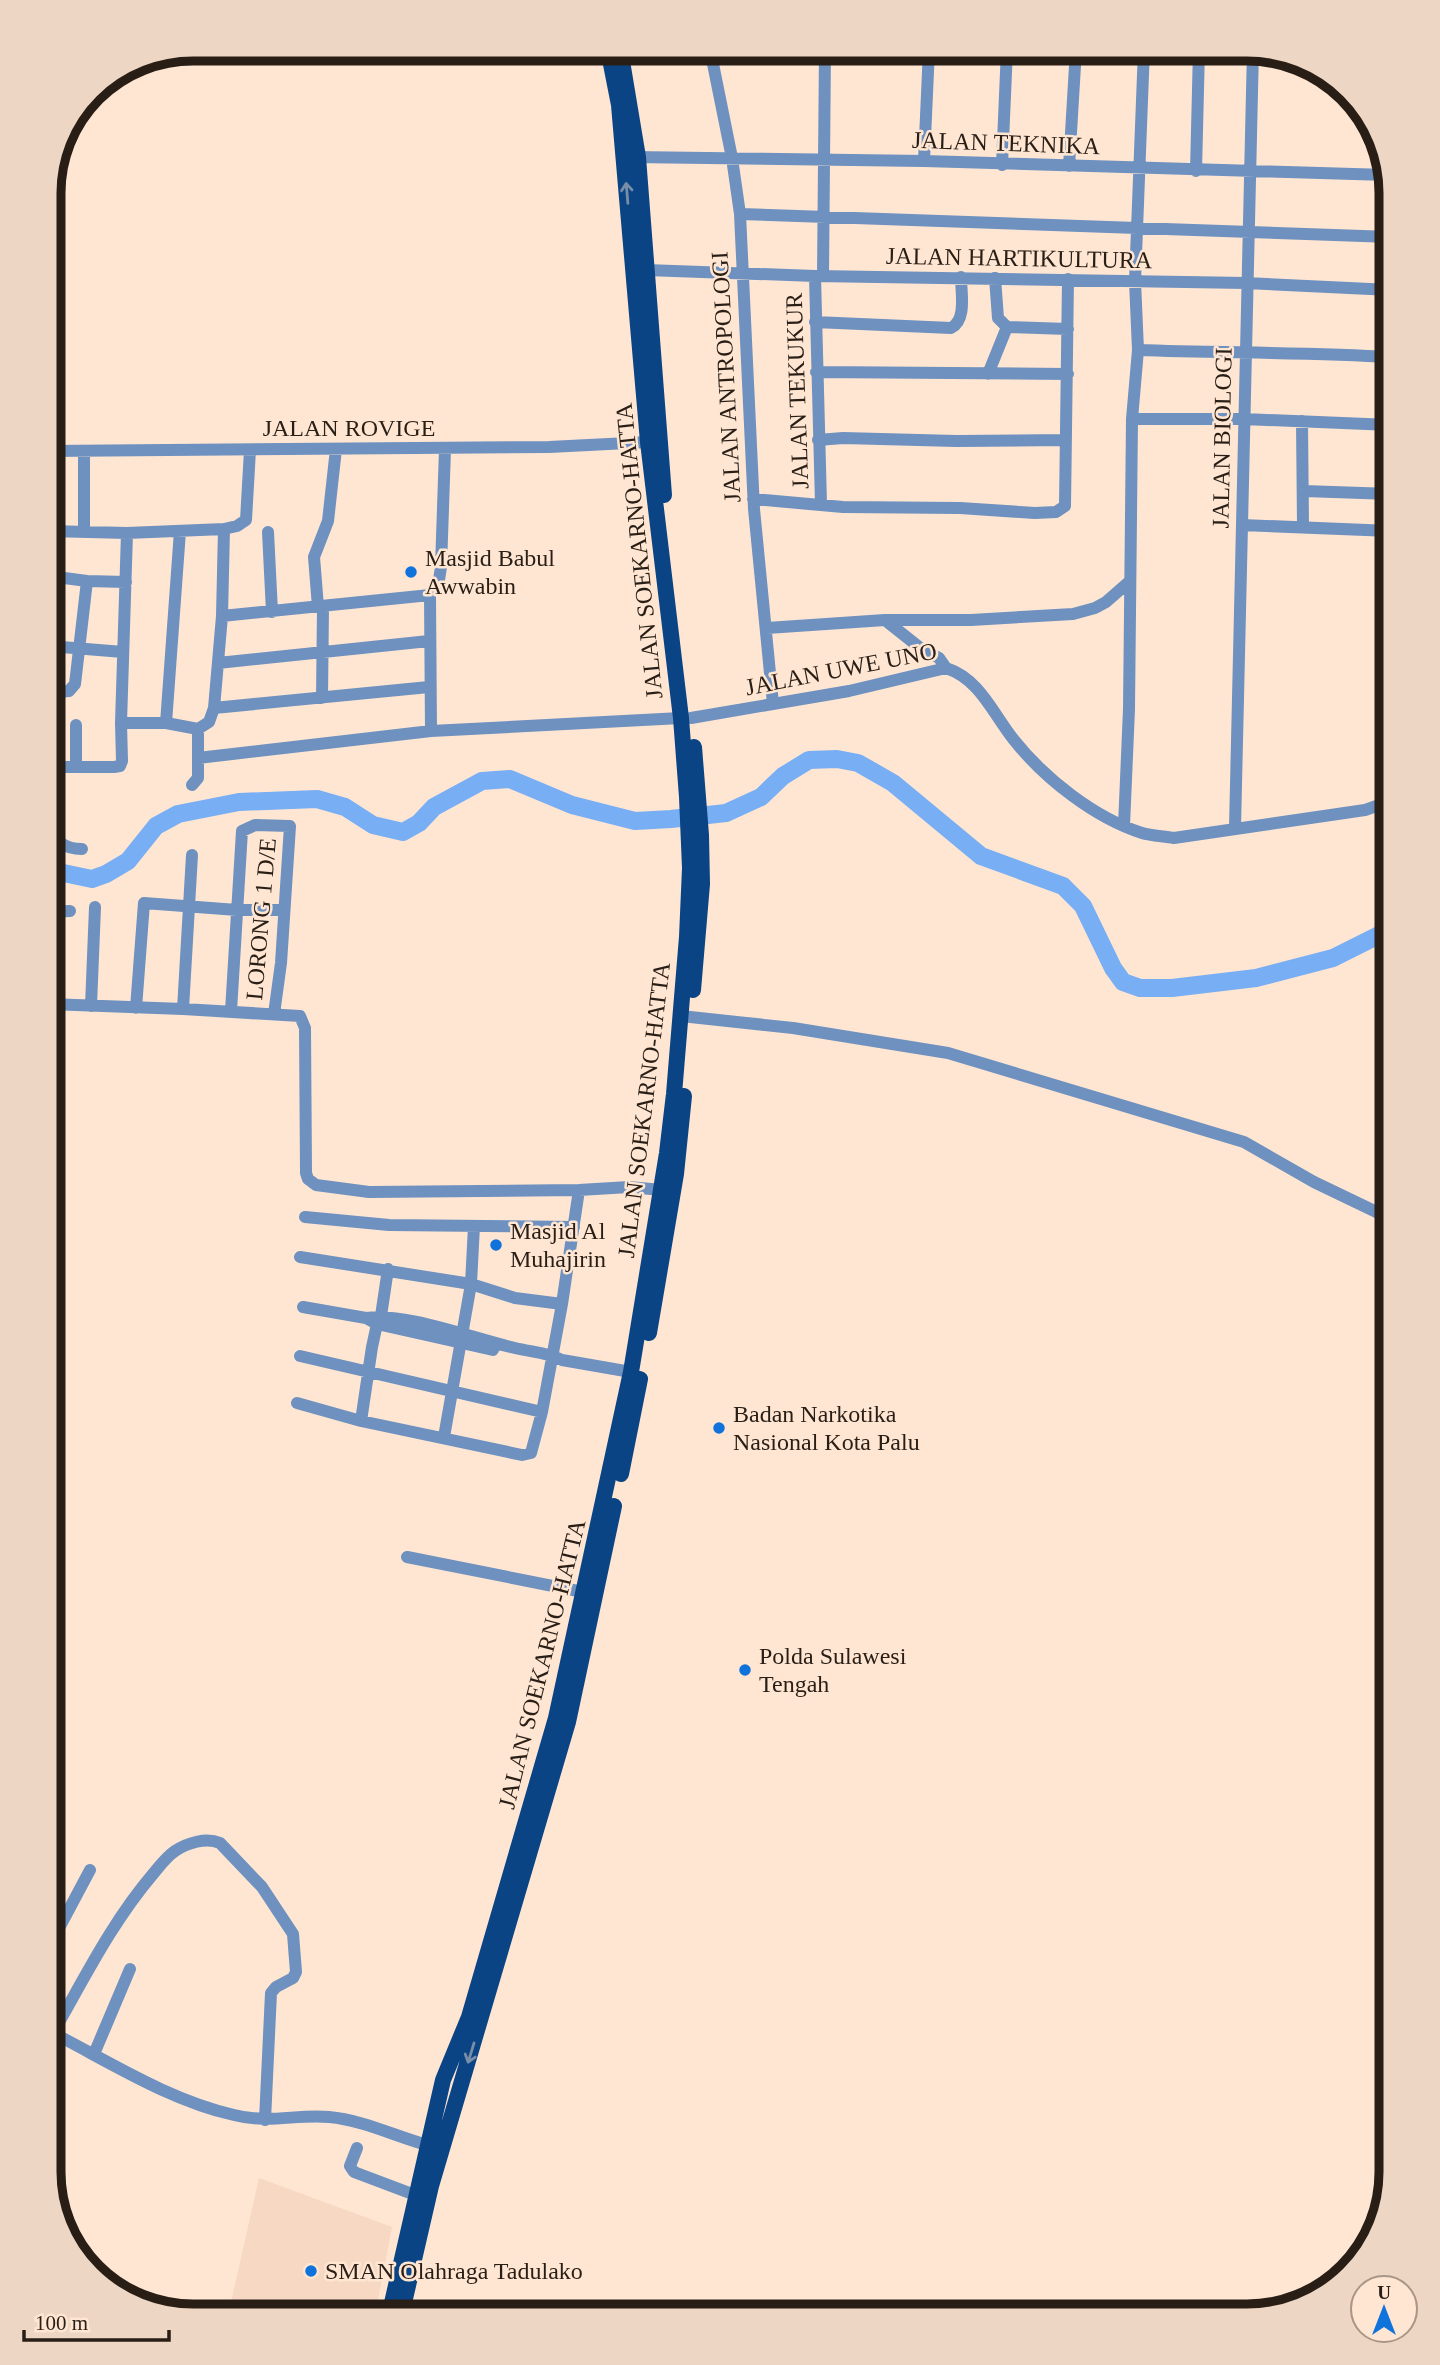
<svg xmlns="http://www.w3.org/2000/svg" width="1440" height="2365" viewBox="0 0 1440 2365" font-family="Georgia,serif">
	<style>
		.built { fill: #f7d8c2 }
		.lines { fill: none; stroke-linecap: round; stroke-linejoin: round }
		.river { stroke: #77aef4; stroke-width: 18 }
		.minor { stroke: #6e91bf; stroke-width: 12 }
		.major { stroke: #0a4484; stroke-width: 16 }
		.oneway { stroke: #788da8 }
		.poi-dot { fill: #0f73db; stroke: #ffe6d3; stroke-width: 2.5 }
		.labels { text-anchor: middle; stroke-width: 5; stroke-linejoin: round; paint-order: stroke }
		.street-label { font-size: 24px; fill: #291e15; stroke: #ffe6d3 }
		.poi-label { font-size: 24px; fill: #291e15; stroke: #ffe6d3; text-anchor: start }
		.rim { fill: none; stroke: #291e15; stroke-width: 9 }
	</style>
	<rect width="100%" height="100%" fill="#ffe6d3"/>
	<path class="built" d="M259,2178l133,49 -17,89h-147z"/>
	<g class="lines">
		<path class="river" d="M49,870l43,9 14,-5 22,-13 28,-35 22,-12 61,-12 78,-3 28,8 28,18 30,7 16,-9 15,-16 48,-26 28,-2 62,26 63,16 36,-2 55,-6 35,-16 22,-21 26,-16 28,-1 21,4 35,20 88,73 82,30 20,20 30,62 10,14 17,6h32l84,-10 77,-20 58,-29"/>
		<path class="minor" d="M710,49l22,109 8,56 14,295 19,195
			M631,157l293,4 463,14
			M924,161l5,-112
			M1002,165l5,-116
			M1069,166l7,-117
			M1196,171l3,-122
			M740,214l651,23
			M646,270l169,6 431,7 145,7
			M815,276l6,228
			M823,276l2,-227
			M995,278l3,40 9,9
			M815,322l136,6c16,-8 10,-35 10,-51
			M1138,350c84,3 169,2 253,7
			M816,372l252,2
			M988,374l19,-47 61,2
			M1132,419h112l147,6
			M1302,421l1,105
			M818,440l25,-2 113,3 109,-1
			M49,451l500,-4 99,-5
			M84,451v81
			M1304,491l87,3
			M753,499l90,8 117,1 75,5 21,-1 9,-6 3,-227
			M1242,525l149,6
			M49,531l78,2 97,-4 13,-3 9,-6 4,-70
			M268,532l4,80
			M49,576l38,5 39,1
			M430,595l9,-15 2,-13 4,-118
			M318,607l-4,-50 14,-36 8,-72
			M222,616l208,-21 1,136
			M885,620h86l102,-6 22,-6 11,-6 24,-21
			M767,628l118,-8 34,27 20,11 7,10
			M49,646l74,6
			M218,663l211,-22
			M49,693l20,-2 6,-7 12,-103
			M322,698l1,-91
			M214,708l215,-21
			M691,718l158,-27 97,-23c34,11 47,46 68,72 31,39 81,78 128,93 10,3 22,3 32,5l191,-28 26,-9
			M121,723h45l32,6 11,-7 5,-14 8,-92 2,-87
			M166,723l14,-192
			M198,758l233,-27 250,-13
			M76,766v-41
			M53,767h61l6,-1 2,-5 -1,-38 6,-190
			M192,785l6,-7v-49
			M1124,826l5,-117 3,-290 6,-69 -3,-69 9,-232
			M49,827c8,15 15,22 33,22
			M1235,828l18,-779
			M49,912l21,-1
			M49,941l2,-28
			M49,1004l134,5 117,7 5,12 1,145 2,6 8,6 53,7 210,-2 50,-3 33,3
			M91,1006l4,-99
			M136,1008l8,-105 93,7h47
			M183,1009l9,-154
			M231,1011l11,-180 13,-6 35,1 -9,137 -7,51
			M681,1016l112,12 155,25 296,89 70,40 77,37
			M305,1217l84,8 185,2
			M300,1257l171,27 44,14 47,6
			M303,1307l63,11 11,6 116,26
			M366,1318c40,-6 108,21 149,30 16,4 32,4 47,12l69,12
			M300,1356l242,56
			M297,1403l64,18 161,34 9,-2 11,-41 20,-108 17,-114
			M361,1421l11,-74 5,-23 4,-8 7,-47
			M444,1437l27,-153 3,-58
			M407,1557l176,35
			M49,1947l41,-77
			M49,2031c59,30 119,69 185,84 35,9 62,-1 95,2 33,3 66,19 98,28
			M53,2033c31,-54 59,-111 100,-159 6,-7 13,-17 22,-23 12,-8 31,-14 45,-8l42,44 31,47 3,38 -3,6 -17,9 -5,6 -6,127
			M94,2054l36,-85
			M357,2148l-7,18 4,6 61,23"/>
		<path class="major" d="M620,49l18,108 26,338
			M693,990l9,-106 -1,-49 -7,-88
			M649,1333l27,-159 8,-78
			M621,1474l19,-95
			M389,2316l54,-236 26,-63 87,-299 75,-346 36,-219 7,-59 13,-157 3,-69 -3,-71 -6,-79 -33,-276 -29,-337 -11,-56
			M401,2316l30,-130 137,-464 46,-216"/>
	</g>
	<defs><path id="oneway-shaft" d="M-6 0H5M1.5-3L5.5 0L1.5 3" fill="none" stroke-width="1.6" stroke-linecap="round" stroke-linejoin="round" transform="scale(1.75)"/></defs>
	<g class="oneway">
		<use href="#oneway-shaft" transform="translate(627 193) rotate(-95)"/>
		<use href="#oneway-shaft" transform="translate(471 2053) rotate(107)"/>
	</g>
	<g class="poi-dot">
		<circle cx="411" cy="572" r="7"/>
		<circle cx="496" cy="1245" r="7"/>
		<circle cx="719" cy="1428" r="7"/>
		<circle cx="745" cy="1670" r="7"/>
		<circle cx="311" cy="2271" r="7"/>
	</g>
	<g class="labels">
		<g class="street-label">
			<text transform="translate(1006 143) rotate(2)" y="8">JALAN TEKNIKA</text>
			<text transform="translate(1019 258) rotate(1)" y="8">JALAN HARTIKULTURA</text>
			<text transform="translate(726 377) rotate(-93)" y="8">JALAN ANTROPOLOGI</text>
			<text transform="translate(797 391) rotate(-92)" y="8">JALAN TEKUKUR</text>
			<text x="349" y="436">JALAN ROVIGE</text>
			<text transform="translate(1222 438) rotate(-89)" y="8">JALAN BIOLOGI</text>
			<text transform="translate(639 551) rotate(-96)" y="8">JALAN SOEKARNO-HATTA</text>
			<text transform="translate(841 669) rotate(-11)" y="8">JALAN UWE UNO</text>
			<text transform="translate(261 919) rotate(-85)" y="8">LORONG 1 D/E</text>
			<text transform="translate(644 1110) rotate(-83)" y="8">JALAN SOEKARNO-HATTA</text>
			<text transform="translate(542 1664) rotate(-76)" y="8">JALAN SOEKARNO-HATTA</text>
		</g>
		<g class="poi-label">
			<text x="425" y="566">Masjid Babul<tspan x="425" dy="28">Awwabin</tspan></text>
			<text x="510" y="1239">Masjid Al<tspan x="510" dy="28">Muhajirin</tspan></text>
			<text x="733" y="1422">Badan Narkotika<tspan x="733" dy="28">Nasional Kota Palu</tspan></text>
			<text x="759" y="1664">Polda Sulawesi<tspan x="759" dy="28">Tengah</tspan></text>
			<text x="325" y="2279">SMAN Olahraga Tadulako</text>
		</g>
	</g>
	<path d="M0 0H1440V2365H0ZM193 61H1247A132 132 0 0 1 1379 193V2172A132 132 0 0 1 1247 2304H193A132 132 0 0 1 61 2172V193A132 132 0 0 1 193 61Z" fill="#eed6c4" fill-rule="evenodd"/>
	<path class="rim" d="M193 61H1247A132 132 0 0 1 1379 193V2172A132 132 0 0 1 1247 2304H193A132 132 0 0 1 61 2172V193A132 132 0 0 1 193 61Z"/>
	<g transform="translate(1384 2309)"><circle r="33" fill="#ffe6d3" stroke="#a99687" stroke-width="2"/>
	<path d="M0-5L12 26L0 18L-12 26Z" fill="#0f73db"/>
	<text y="-10" font-size="19" font-weight="bold" text-anchor="middle" fill="#291e15">U</text>
	</g>
	<path d="M24 2330v10h145v-10" fill="none" stroke="#291e15" stroke-width="3.5"/>
	<text x="35" y="2330" font-size="21" fill="#291e15" stroke="#ffe6d3" stroke-width="5" paint-order="stroke">100 m</text>
</svg>
